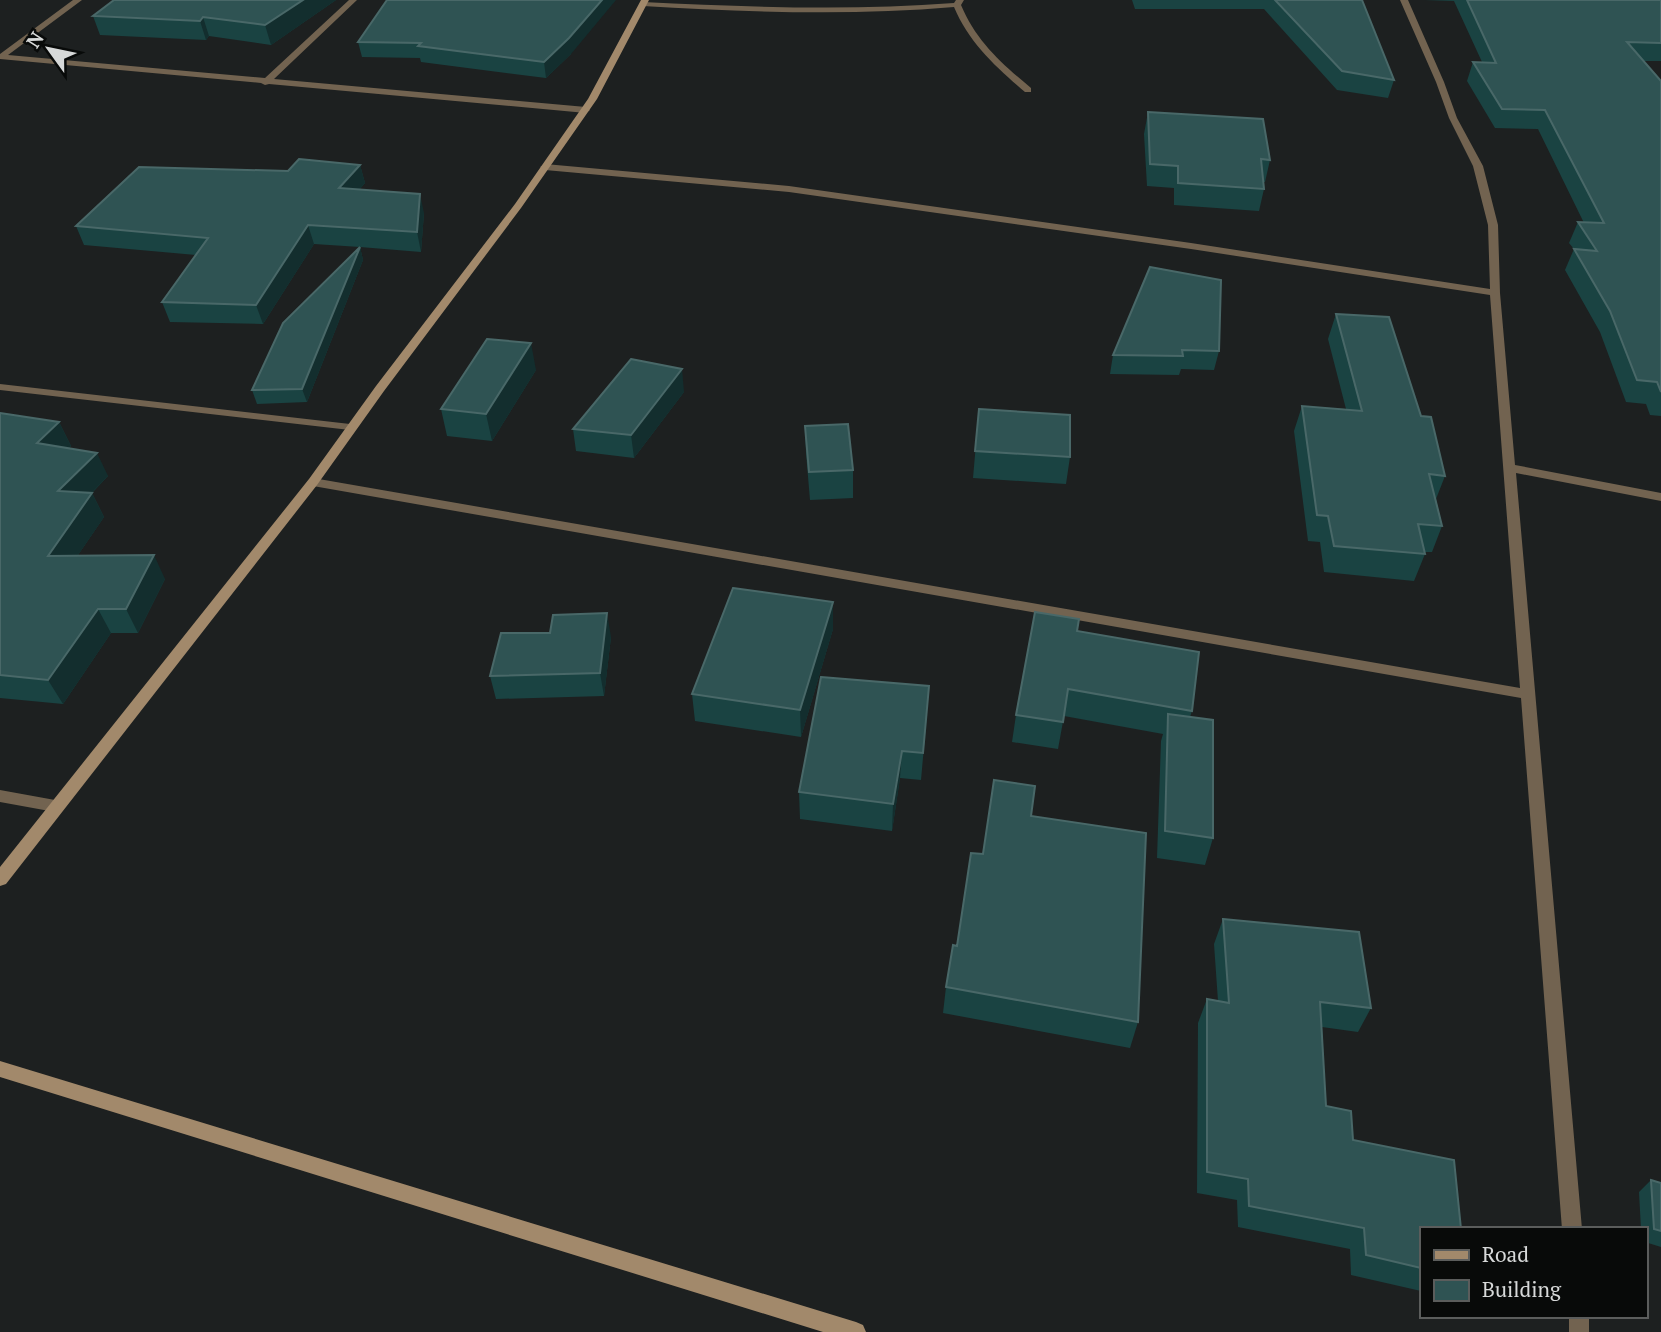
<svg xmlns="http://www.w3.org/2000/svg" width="1661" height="1332" viewBox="0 0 1661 1332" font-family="'PT Serif',serif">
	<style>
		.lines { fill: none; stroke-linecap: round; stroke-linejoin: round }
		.street { fill: #726350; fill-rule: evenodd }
		.secondary { fill: #a2896b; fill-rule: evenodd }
		.wall { fill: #1a4342 }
		.shaded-wall { fill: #132e2e }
		.building { fill: #2f5353; stroke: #496868; stroke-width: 2 }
	</style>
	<rect width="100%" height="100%" fill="#1d2020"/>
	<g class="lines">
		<path class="street" d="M73,0h9l-74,55 257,23 84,-78h8l-83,79 312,28 4,3 -4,3 -317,-29 -4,1 -4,-2 -261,-24v-5z
			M956,0h8l-3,5c15,36 41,59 70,83v4h-6c-29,-25 -56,-49 -71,-85 -104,9 -207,5 -311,-1l-4,-2 4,-2c104,5 207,9 311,1z
			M1400,0h8l36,82 13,36 26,48 15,59 2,68 15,172 146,28v8l-145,-28 66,756h-20l-41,-531 -1208,-212 -6,-4 6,-4 1207,210 -30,-393 -299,-46 -402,-57 -244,-22 -5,-3 5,-3 244,22 402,57 299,46 -2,-64 -15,-59 -24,-48 -13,-36z
			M0,384l350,40 6,3 -6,3 -350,-40z
			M0,790l55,10 5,2 3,4 -3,4 -5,2 -55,-10z
			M1569,1316h20v16h-20z"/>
		<path class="secondary" d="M641,0h8l-52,99 -76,109 -137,183 -67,94 -311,399 -6,2v-19l309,-388 67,-93 139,-182 73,-105z
			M0,1061l856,261 7,3 3,7h-43l-823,-255z"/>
	</g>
	<path class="wall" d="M336,0l-65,45 -62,-9 -3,4 -106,-5 -7,-19z
		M387,0l184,54 -25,24 -125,-16 -1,-4 -58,-1 -4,-15z
		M1132,0h230l32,80 -6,18 -51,-8 -73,-81h-129z
		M1425,0h236v61h-17l17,20v335l-11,-1 -4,-11 -20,-2 -26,-70 -35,-62 9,-21 -5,-6 9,-21 6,1 -46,-94 -43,-1 -28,-47 6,-19h9l-28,-61z
		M1148,112l122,48 -5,22h-1v7l-5,22 -85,-6v-17l-27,-2 -3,-52z
		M360,165l5,18 -6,7 65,23 -3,39 -61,-5 3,13 -56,142 -50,2 -5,-14 108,-143 -46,-3 -51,80 -93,-2 -8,-20 34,-47 -112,-10 -8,-19 212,-55z
		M1150,267l69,84 -5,19 -33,-1 -2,6 -69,-1 3,-19z
		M1336,314l85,102 24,60 -9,23 6,27 -10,26h-8l1,2 -11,27 -90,-9 -4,-30 -12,-1 -14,-110 8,-25 44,3 -18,-70z
		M536,370l-44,71 -45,-5 -6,-27z
		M684,392l-50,66 -58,-7 -3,-22z
		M979,409l91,48 -4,27 -93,-6z
		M0,413l59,9 12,24 -2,2 39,28 -16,17 12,24 -26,38 87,24 -27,54h-27l-48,71 -63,-6z
		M805,426l48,44v28l-43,2 -4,-47z
		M833,629l-32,108 -106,-16 -3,-27z
		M1077,631l115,80 -2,6 23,121 -8,27 -48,-7 4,-117 2,-7 -99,-18 -6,33 -46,-7 4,-27z
		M550,633l61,4 -7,59 -108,3 -6,-23z
		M927,713l-6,67 -21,-2 -8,53 -92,-12 -1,-27z
		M1031,816l107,206 -8,26 -187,-35 3,-26 37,-133z
		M1223,919l148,89 -13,24 -36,-5 4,79 95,123v62l-70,-16 -1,-26 -112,-22 -1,-27 -40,-7 1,-170 9,-24 11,2 -4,-57z
		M1651,1180l10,3v64l-16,-5v-13h-4l-2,-37z"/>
	<path class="shaded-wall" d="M303,0h33l-65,45 -6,-20z
		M602,0h14l-45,54 -25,24 -2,-16z
		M203,17l6,19 -3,4 -6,-19z
		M360,165l5,18 -21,24 -5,-19z
		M420,194l4,19 -3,39 -4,-20z
		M308,225l6,19 -51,80 -7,-19z
		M360,247l3,13 -56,142 -5,-13z
		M531,343l5,27 -44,71 -6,-27z
		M682,369l2,23 -50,66 -3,-23z
		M59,422l12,24 -22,21 -12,-24z
		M97,453l11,23 -38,39 -12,-24z
		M92,493l12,24 -43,63 -13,-24z
		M154,555l11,24 -27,54 -12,-24z
		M833,602v27l-32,108 -1,-27z
		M98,609l13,24 -48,71 -15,-24z
		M607,613l4,24 -7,59 -4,-23z
		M902,751l-2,27 -8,53 1,-27z"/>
	<path class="building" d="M114,0h189l-38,25 -62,-8 -3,4 -107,-5z
		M387,0h215l-33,38 -25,24 -126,-16 3,-3 -63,-1z
		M1275,0h87l32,80 -52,-9z
		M1467,0h194v43l-34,-1 34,39v311l-4,-10 -20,-2 -27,-69 -36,-62 23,2 -19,-29 26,1 -59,-113 -43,-1 -29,-47 23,1z
		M1148,112l115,7 7,41 -9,-1 3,30 -86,-6v-17l-28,-2z
		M299,159l61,6 -21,23 81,6 -3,38 -109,-7 -52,80 -94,-3 46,-64 -132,-12 63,-59 149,4z
		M360,247l-58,142 -50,1 31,-67z
		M1150,267l71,13 -2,71 -37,-1 1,6 -70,-1z
		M1336,314l53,3 32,99 10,1 14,59 -16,-2 13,52 -24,-2 7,30 -91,-8 -6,-30 -11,-1 -15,-109 60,5z
		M487,339l44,4 -45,71 -45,-5z
		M631,359l51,10 -51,66 -58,-6z
		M979,409l91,6v42l-95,-6z
		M0,413l59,9 -22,21 60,10 -39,38 34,2 -44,63 106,-1 -28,54h-28l-50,71 -48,-5z
		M848,424l5,46 -44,2 -4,-46z
		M733,588l100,14 -33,108 -108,-16z
		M1035,612l44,7 -2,12 122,21 -7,59 -124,-22 -5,33 -47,-7z
		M607,613l-7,60 -110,3 11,-43h49l3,-18z
		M821,677l108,9 -6,67 -21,-2 -9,53 -94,-12z
		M1168,714l45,6v118l-48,-7z
		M994,780l41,6 -4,30 115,17 -8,189 -192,-35 7,-42 4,1 14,-93 12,1z
		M1223,919l136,13 12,76 -51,-6 6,104 25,5 2,29 101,20 7,69h-40v39l-55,-13 -2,-27 -115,-22 -1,-27 -41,-7v-173l22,4z
		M1651,1180l10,3v48l-7,-2z"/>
	<rect x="1420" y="1227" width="228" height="91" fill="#080a09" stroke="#5b5d5c" stroke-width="2"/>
	<rect x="1434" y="1250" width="35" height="10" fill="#a2896b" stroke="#5b5d5c" stroke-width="2"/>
	<text x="1482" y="1262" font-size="21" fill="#d7d9d9">Road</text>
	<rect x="1434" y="1280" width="35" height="21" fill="#2f5353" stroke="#5b5d5c" stroke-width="2"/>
	<text x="1482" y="1297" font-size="21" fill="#d7d9d9">Building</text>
	<g transform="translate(49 49) rotate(303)" stroke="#080a09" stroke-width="5" paint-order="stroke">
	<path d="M0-5L12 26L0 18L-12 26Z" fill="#d7d9d9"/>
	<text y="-10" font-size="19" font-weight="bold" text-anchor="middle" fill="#d7d9d9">N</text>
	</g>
</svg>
